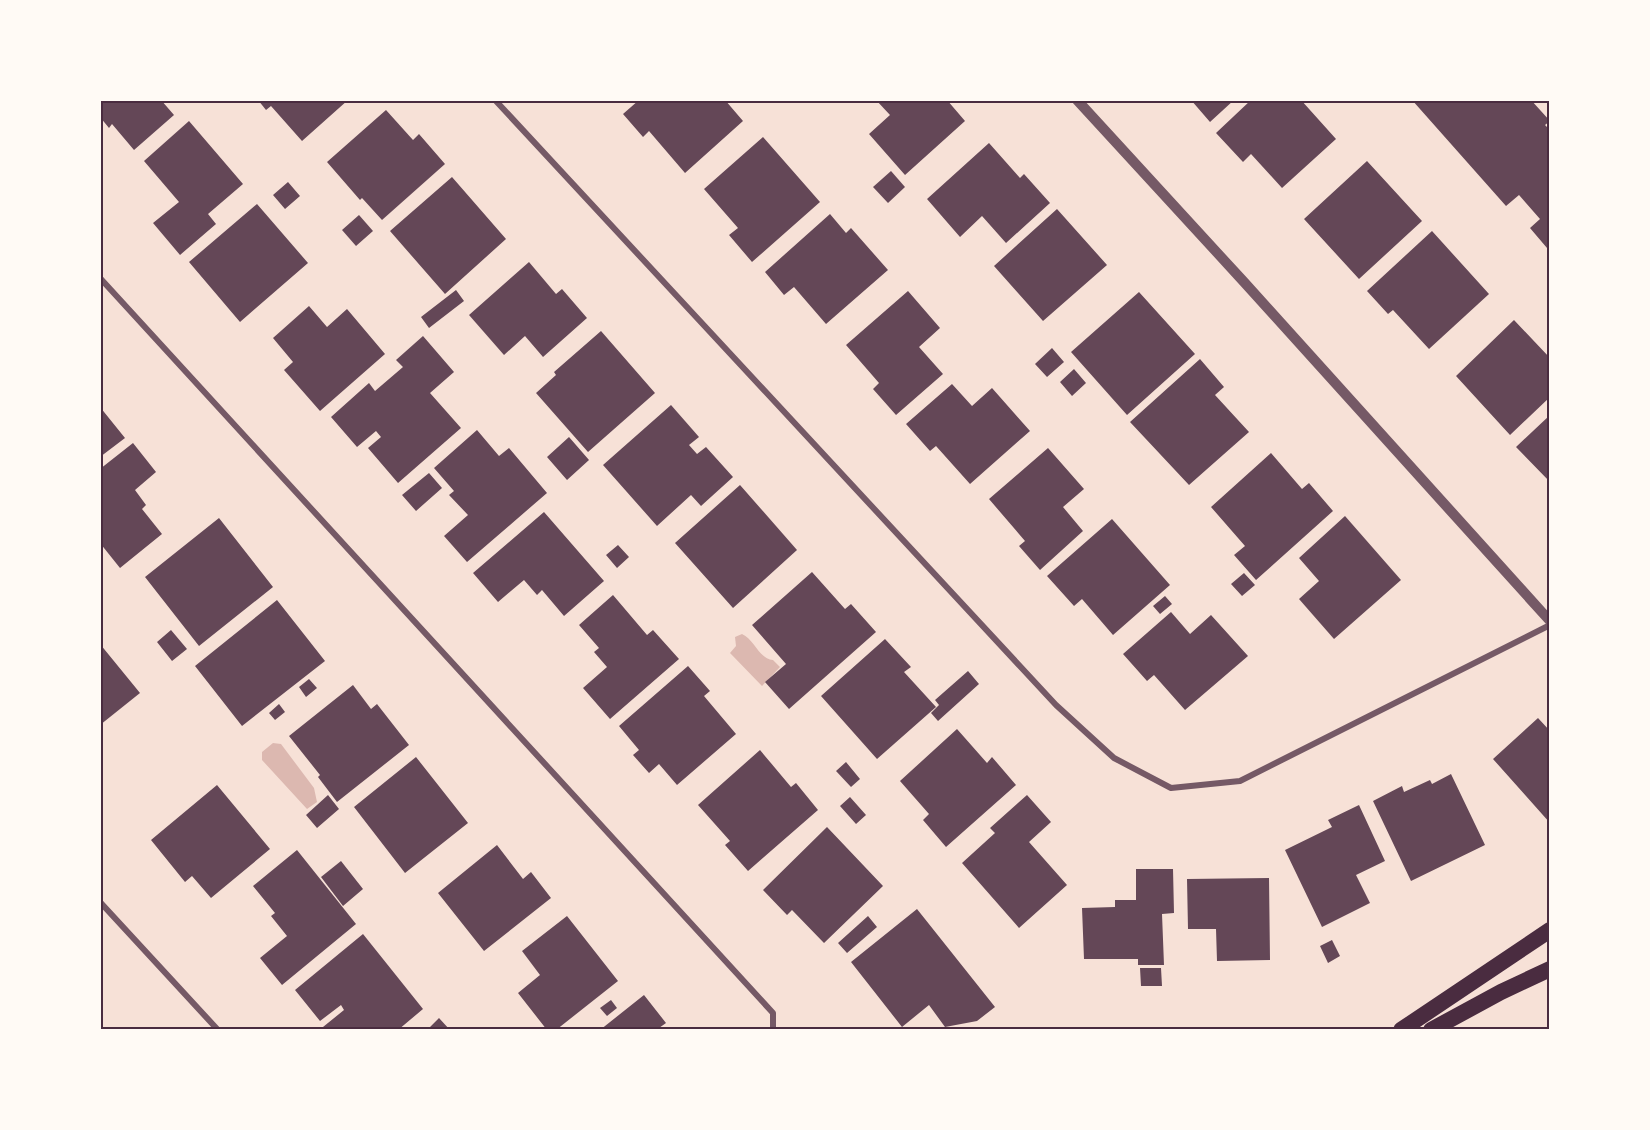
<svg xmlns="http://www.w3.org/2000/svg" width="1650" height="1130" viewBox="0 0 1650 1130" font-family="'Noto Sans',sans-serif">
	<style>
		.water { fill: #dcb8b0 }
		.building { fill: #644757 }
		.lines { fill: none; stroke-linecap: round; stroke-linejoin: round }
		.minor { stroke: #755966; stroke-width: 6 }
		.tertiary { stroke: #755966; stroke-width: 10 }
		.trunk { stroke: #4a2c40; stroke-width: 16 }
		.neatline { fill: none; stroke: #4a2c40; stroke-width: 2 }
	</style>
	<rect width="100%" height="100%" fill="#f7e1d7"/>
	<path class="water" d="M742,634c13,6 17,25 31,26l7,7 -18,19 -32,-33 6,-7 -1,-9z
		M273,743l8,1 33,44 3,14 -10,7 -45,-49v-8z"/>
	<path class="building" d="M100,100h61l13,15 -40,35 -22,-26 -3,4 -9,-11z
		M258,100h90l-46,41 -31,-35 -5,4z
		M639,100h86l18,21 -58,52 -36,-42 -6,6 -20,-23z
		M876,100h71l18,21 -60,54 -36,-41 21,-19z
		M1191,100h43l-24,22z
		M1251,100h50l35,39 -54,49 -31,-34 -8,8 -27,-29z
		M1412,100h119l19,21 -5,4 5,5v116l-3,2 -17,-20 10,-9 -21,-24 -13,11z
		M386,110l27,30 6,-6 26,30 -63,56 -20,-22 -2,2 -33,-38z
		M189,121l54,63 -35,30 8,10 -36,31 -27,-32 26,-21 -35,-41z
		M763,137l57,65 -68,60 -23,-27 9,-7 -34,-39z
		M989,143l31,35 4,-4 26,29 -44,40 -24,-27 -22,21 -33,-38z
		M1367,161l55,60 -63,58 -55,-60z
		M891,171l14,16 -17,16 -15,-16z
		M452,177l54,62 -61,55 -55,-63z
		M288,182l12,14 -15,13 -12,-14z
		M257,204l51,59 -68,59 -51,-60z
		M1057,209l50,56 -64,56 -49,-55z
		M830,214l16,19 5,-5 37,42 -62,54 -32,-37 -10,8 -19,-23z
		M359,215l14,16 -17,15 -14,-16z
		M1432,231l57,63 -60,55 -36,-39 -5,4 -21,-23z
		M529,262l27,32 6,-5 25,29 -44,39 -18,-21 -21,19 -35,-40z
		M456,290l8,11 -35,27 -8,-11z
		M908,291l32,37 -21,19 24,27 -47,41 -23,-26 6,-6 -33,-38z
		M1139,292l56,62 -68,61 -56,-63z
		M309,306l18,21 20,-18 38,45 -65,57 -36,-41 9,-8 -20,-24z
		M1514,320l36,38v39l-40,38 -54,-59z
		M601,331l54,62 -67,59 -52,-59 20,-18 -2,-3z
		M423,336l31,36 -24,21 31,35 -63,55 -30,-35 13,-11 -5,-6 -19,16 -26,-30 38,-34 6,8 28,-24 -7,-7z
		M1052,348l12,14 -17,15 -12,-13z
		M1200,359l24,28 -9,8 34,37 -60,53 -59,-63z
		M1074,369l12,14 -14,13 -12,-14z
		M952,384l20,22 20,-18 38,43 -60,53 -34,-38 -6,5 -24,-27z
		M671,405l28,32 -10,8 8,9 9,-7 27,30 -32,29 -10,-11 -34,31 -54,-61z
		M100,407l25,31 -25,19z
		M1550,415v67l-34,-35z
		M477,430l22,26 10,-8 38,45 -80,69 -23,-26 24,-21 -19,-20 5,-4 -20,-23z
		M569,437l20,23 -22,20 -20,-23z
		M133,443l23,29 -21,18 11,15 -4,4 20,25 -42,34 -20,-25v-74z
		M1048,448l36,41 -21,18 20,24 -43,39 -21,-24 6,-5 -36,-42z
		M1271,453l31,36 7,-6 24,28 -77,69 -22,-25 11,-9 -34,-39z
		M429,473l13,15 -26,23 -14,-16z
		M740,485l57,65 -64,58 -58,-65z
		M544,512l60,69 -40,35 -22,-26 -5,5 -13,-15 -26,22 -25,-29z
		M1345,516l56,64 -67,59 -35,-40 20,-18 -20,-23z
		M219,518l54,69 -74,59 -54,-69z
		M1112,519l58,66 -57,50 -31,-36 -8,7 -27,-30z
		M618,545l11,12 -12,11 -11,-13z
		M812,572l33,37 6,-5 25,28 -87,77 -24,-27 21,-18 -34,-39z
		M1244,573l11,12 -13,11 -11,-12z
		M613,595l34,40 6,-5 26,29 -69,60 -27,-31 24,-21 -13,-15 5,-4 -20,-23z
		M1165,596l7,8 -12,10 -7,-8z
		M277,600l48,61 -83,65 -47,-60z
		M1171,612l19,22 21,-19 37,41 -63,54 -31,-35 -7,6 -24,-27z
		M171,630l16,19 -15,12 -15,-19z
		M885,639l26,28 -7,5 32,35 -59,52 -56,-63z
		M100,644l40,49 -40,32z
		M688,666l22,25 -6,5 32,38 -59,51 -18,-21 -10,9 -16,-18 6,-5 -20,-24z
		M968,671l11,13 -41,37 -7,-8 8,-8 -4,-5z
		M309,679l8,9 -11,9 -7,-10z
		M353,685l18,24 6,-5 32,41 -72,57 -19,-25 2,-2 -31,-39z
		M279,704l6,8 -10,8 -6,-7z
		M1538,718l12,13v92l-57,-64z
		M957,729l30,34 5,-6 24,28 -70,62 -23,-27 6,-6 -29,-33z
		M760,750l31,37 5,-4 22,27 -70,61 -23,-26 5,-4 -32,-36z
		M416,757l52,66 -63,50 -51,-66z
		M846,762l14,17 -9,8 -15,-16z
		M1451,774l34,71 -74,36 -38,-80 29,-15 2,6 26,-12 2,4z
		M217,785l53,64 -59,49 -19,-22 -7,6 -34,-42z
		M328,795l11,14 -22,19 -11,-13z
		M1027,795l24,27 -22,20 38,43 -48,43 -57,-65 33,-30 -5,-5z
		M850,797l16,18 -10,9 -16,-18z
		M1359,805l26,56 -29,14 14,28 -48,24 -37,-77 47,-23 -4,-7z
		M827,827l56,59 -59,57 -32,-33 -5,5 -24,-25z
		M497,845l26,34 8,-7 20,26 -67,53 -46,-58z
		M297,850l59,74 -74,61 -22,-27 27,-22 -16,-20 4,-3 -22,-27z
		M341,861l22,28 -20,17 -22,-29z
		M1136,869h37l1,44 -12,1 2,51h-26v-6h-54l-2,-51 33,-1v-7h21z
		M1269,878l1,82 -53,1 -1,-32h-28l-1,-50z
		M917,909l78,98 -18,14 -32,6 -16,-22 -27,22 -51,-65z
		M567,916l51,65 -62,49h-9l-29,-37 22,-18 -18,-24z
		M868,916l9,11 -30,26 -9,-10z
		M363,934l60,75 -25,21h-73l-2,-3 21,-17 -3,-5 -21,16 -25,-31z
		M1332,940l8,16 -12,7 -8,-17z
		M1140,968h21l1,18h-21z
		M644,995l22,28 -7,5 1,2h-60z
		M611,1000l6,8 -10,8 -7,-8z
		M439,1018l11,12h-23z"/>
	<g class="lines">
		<path class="minor" d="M495,100l561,605 58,53 57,30 69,-7 310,-156
			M100,278l673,735v17
			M100,902l118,128"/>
		<path class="tertiary" d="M1077,100l167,182 306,339"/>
		<path class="trunk" d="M1401,1030l149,-100
			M1431,1030l70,-38 49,-23"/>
	</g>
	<rect width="1650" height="1130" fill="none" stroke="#fffaf5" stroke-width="204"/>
	<rect x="102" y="102" width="1446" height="926" class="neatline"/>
</svg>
